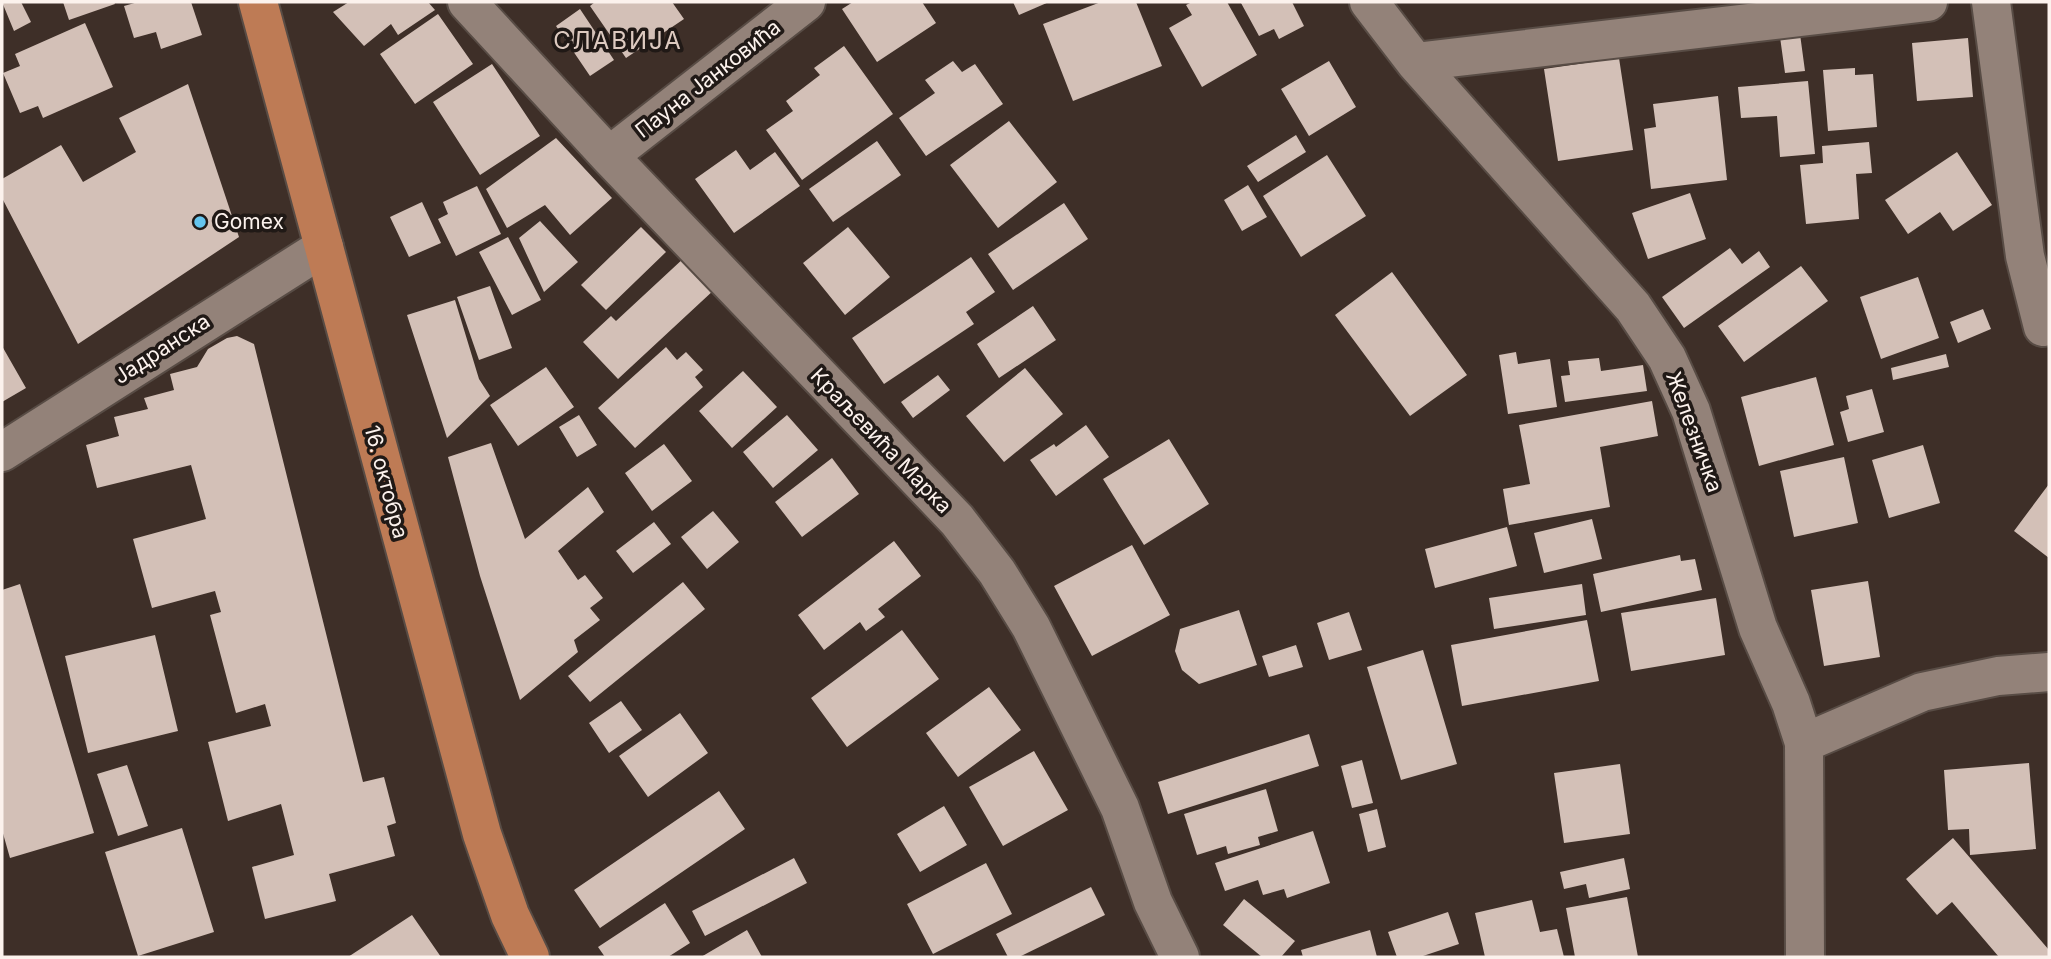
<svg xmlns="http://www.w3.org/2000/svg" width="2051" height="959" viewBox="0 0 2051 959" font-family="Inter,sans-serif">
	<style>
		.building { fill: #d3c0b7 }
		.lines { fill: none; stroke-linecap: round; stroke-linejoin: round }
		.minor-casing { stroke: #584c45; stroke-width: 42 }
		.major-casing { stroke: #584c45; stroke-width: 42 }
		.minor { stroke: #938279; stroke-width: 38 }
		.major { stroke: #be7b55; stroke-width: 38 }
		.poi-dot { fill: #65c5ee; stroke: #201916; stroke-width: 2.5 }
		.labels { text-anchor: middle; stroke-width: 7; stroke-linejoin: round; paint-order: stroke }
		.street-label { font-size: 21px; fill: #fcf2ed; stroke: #201916 }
		.poi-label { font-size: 21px; fill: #fcf2ed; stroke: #201916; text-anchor: start }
		.quarter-label { font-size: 24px; letter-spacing: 2px; fill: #ddcac0; stroke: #201916 }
	</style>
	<rect width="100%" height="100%" fill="#3e2f28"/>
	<path class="building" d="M2,2h19l10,20 -17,9z
		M63,2h51l1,2 -46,16z
		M138,2h53l11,33 -41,14 -5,-17 -22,6 -10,-32z
		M349,2h79l7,8 -37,25 -7,-11 -27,22 -31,-34z
		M595,2h77l12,17 -58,39 -36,-52z
		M853,2h69l14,21 -59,39 -35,-53z
		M1013,2h36l-30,13z
		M1101,2h35l26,64 -89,35 -30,-77z
		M1192,2h35l30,53 -55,32 -33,-59 23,-13 -6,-10z
		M1292,2l12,24 -25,13 -5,-10 -15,7 -18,-33z
		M580,9l34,51 -24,16 -34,-50z
		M438,14l35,50 -58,40 -35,-50z
		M85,23l28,64 -70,31 -5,-12 -18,7 -17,-40 17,-7 -5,-12z
		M1800,34l5,37 -20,2 -5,-36z
		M1968,38l5,59 -56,4 -5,-58z
		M844,46l49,68 -91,66 -36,-50 27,-19 -7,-10 34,-26 -6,-7z
		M1619,58l14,92 -75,11 -14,-92z
		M953,61l9,11 13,-8 28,40 -77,52 -27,-38 36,-25 -10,-13z
		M1329,61l27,46 -47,29 -28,-47z
		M492,64l48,72 -60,39 -47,-73z
		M1855,68v7l18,-1 4,53 -49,4 -5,-61z
		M1808,81l7,73 -35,3 -3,-41 -36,2 -3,-31z
		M188,84l51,153 -161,107 -76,-146v-19l59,-34 22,37 53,-30 -17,-34z
		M1718,96l9,84 -76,9 -7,-60 12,-2 -3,-23z
		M1009,121l48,61 -59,46 -48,-63z
		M1296,135l10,17 -48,30 -11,-16z
		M556,138l56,60 -42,37 -25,-30 -38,23 -21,-39z
		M877,141l24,34 -68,47 -24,-33z
		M1869,142l3,31 -16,1 3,45 -53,5 -6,-59 23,-2 -1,-17z
		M736,150l14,20 25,-18 25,34 -66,47 -39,-54z
		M1957,152l35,53 -39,26 -13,-19 -32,22 -23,-34z
		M1327,155l39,61 -65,41 -38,-61z
		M1248,185l19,32 -25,14 -18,-31z
		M477,186l24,48 -45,22 -18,-37 10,-5 -5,-12z
		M1690,193l16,46 -58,20 -16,-46z
		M422,202l19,41 -32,14 -19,-40z
		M1064,203l24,36 -75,51 -25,-36z
		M540,221l38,41 -34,30 -25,-54z
		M641,227l25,25 -60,58 -25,-25z
		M848,227l42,50 -45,38 -42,-52z
		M508,237l33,63 -29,15 -33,-63z
		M1730,248l12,16 17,-13 11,16 -86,61 -22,-31z
		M685,257l30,32 -97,90 -35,-37 28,-26 5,5z
		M971,257l24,35 -29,20 8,12 -90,60 -32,-46z
		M1801,266l27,35 -84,61 -26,-36z
		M1392,272l75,103 -57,41 -75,-101z
		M1918,277l21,61 -58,21 -21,-62z
		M490,286l22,62 -33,12 -22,-63z
		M455,300l24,79 11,17 -43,42 -40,-123z
		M1033,306l23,34 -57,38 -22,-34z
		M1983,309l8,20 -33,14 -8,-21z
		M237,336l17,8 109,438 21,-5 12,46 -9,3 8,30 -66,18 7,27 -71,18 -13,-52 42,-12 -13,-51 -53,17 -20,-79 63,-16 -6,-22 -29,9 -26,-98 11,-3 -6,-21 -63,17 -19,-69 73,-20 -15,-54 -94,23 -11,-43 33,-9 -5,-19 34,-8 -4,-11 30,-8 -4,-16 27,-7 11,-18 19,-11z
		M2,346l24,42 -24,14z
		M666,347l11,13 9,-8 17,18 -8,7 8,10 -68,61 -37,-40z
		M1516,352l2,12 32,-5 7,48 -49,7 -9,-59z
		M1946,354l3,13 -56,13 -2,-12z
		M1599,358l2,13 42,-6 4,26 -82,11 -4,-26 9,-1 -2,-14z
		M546,367l28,40 -56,39 -28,-41z
		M1025,368l38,46 -59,48 -38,-46z
		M743,371l34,36 -45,41 -33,-37z
		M938,375l12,15 -37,28 -12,-16z
		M1816,377l18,68 -75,21 -18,-69z
		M1872,389l12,43 -36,10 -8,-30 9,-3 -3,-13z
		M1652,401l6,35 -58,11 10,60 -101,18 -6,-36 27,-5 -11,-59z
		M579,415l18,30 -20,12 -18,-30z
		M787,415l31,35 -45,38 -30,-36z
		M1086,425l23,32 -53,39 -26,-36 24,-16 2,3z
		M1169,439l40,65 -65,41 -41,-66z
		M491,443l34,96 63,-52 16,25 -46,39 20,29 7,-5 18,23 -13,10 10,12 -26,20 4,12 -58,48 -40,-124 -32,-119z
		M664,444l28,37 -40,30 -27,-38z
		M1923,445l17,58 -51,15 -17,-58z
		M1844,457l14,66 -64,14 -14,-66z
		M832,458l27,36 -57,43 -27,-35z
		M2049,484v74l-35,-27z
		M713,511l26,31 -32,27 -26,-32z
		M1592,519l10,40 -58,14 -10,-40z
		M654,522l17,22 -38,29 -17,-22z
		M1507,527l10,39 -82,22 -10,-39z
		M894,541l27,35 -43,33 7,8 -19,14 -6,-9 -36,28 -26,-35z
		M1132,545l38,70 -78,41 -38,-70z
		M1680,555l1,6 14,-2 7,31 -101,22 -8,-38z
		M1868,581l12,76 -56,9 -13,-76z
		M683,582l22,27 -115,93 -22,-26z
		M20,584l74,249 -84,25 -8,-28v-240z
		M1582,584l4,31 -92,14 -5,-31z
		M1716,598l9,57 -94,16 -10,-58z
		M1239,610l18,55 -58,19 -17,-14 -7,-19 5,-22z
		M1349,612l13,38 -33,10 -12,-37z
		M1587,620l12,61 -137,25 -11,-61z
		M902,630l37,49 -92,68 -36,-49z
		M155,635l23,96 -90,22 -23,-97z
		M1296,645l7,22 -34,10 -7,-21z
		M1423,650l34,114 -56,16 -34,-113z
		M989,687l32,43 -63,47 -32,-44z
		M621,701l21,29 -33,23 -20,-30z
		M680,713l28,40 -60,44 -29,-41z
		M1309,734l10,32 -151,48 -10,-32z
		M1034,751l34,59 -65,36 -34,-59z
		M1362,760l11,43 -21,5 -11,-42z
		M2029,763l7,86 -66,6 -1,-26 -21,1 -4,-60z
		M1620,764l10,70 -66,9 -10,-70z
		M127,765l21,61 -30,10 -21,-62z
		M1266,789l12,42 -20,6 2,8 -32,9 -2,-8 -29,9 -13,-41z
		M719,791l26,38 -145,99 -26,-38z
		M944,806l23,39 -47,27 -23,-38z
		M1377,809l9,38 -18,5 -9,-38z
		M182,828l32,104 -76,24 -33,-104z
		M1313,831l17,52 -43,15 -3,-9 -21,6 -5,-15 -33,11 -10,-28z
		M1953,838l96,112v7h-50l-47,-55 -15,13 -31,-36z
		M794,858l13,25 -102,53 -13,-25z
		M1624,858l6,31 -41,9 -3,-14 -22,5 -4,-17z
		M986,863l26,51 -79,40 -26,-50z
		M1091,887l14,28 -86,42h-11l-12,-23z
		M1627,897l11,60h-63l-9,-49z
		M1244,899l51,42 -14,16h-19l-39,-32z
		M1532,900l8,32 17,-3 7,28h-79l-10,-44z
		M665,903l25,40 -22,14h-63l-7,-10z
		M1448,912l11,32 -39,13h-23l-9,-25z
		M412,915l29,42h-93z
		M747,930l15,27h-61z
		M1370,930l7,27h-74l-2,-7z"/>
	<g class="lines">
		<defs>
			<path id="minor" d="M467,2l142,154 348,364 40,52 34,55 89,181 33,94 27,55
				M1369,2l46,60 218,245 34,51 24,53 67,217 33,75 13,40 1,214
				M1991,2l34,254 18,71
				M1415,62l513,-60
				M609,156l197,-154
				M2,452l322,-205
				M1804,743l118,-51 76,-16 51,-4"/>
			<path id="major" d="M258,2l224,832 28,81 20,42"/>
		</defs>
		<use href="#minor" class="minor-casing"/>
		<use href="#major" class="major-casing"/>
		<use href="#minor" class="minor"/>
		<use href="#major" class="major"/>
	</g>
	<circle class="poi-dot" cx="200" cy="222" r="7"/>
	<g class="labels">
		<g class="street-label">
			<text transform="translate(708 79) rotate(-38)" y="7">Пауна Јанковића</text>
			<text transform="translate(162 349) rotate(-33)" y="7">Јадранска</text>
			<text transform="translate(1694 432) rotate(70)" y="7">Железничка</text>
			<text transform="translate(881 441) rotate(46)" y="7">Краљевића Марка</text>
			<text transform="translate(386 482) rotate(75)" y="7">16. октобра</text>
		</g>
		<g class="poi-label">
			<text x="214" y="229">Gomex</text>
		</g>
		<g class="quarter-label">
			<text x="618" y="49">СЛАВИЈА</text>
		</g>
	</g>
	<rect width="2051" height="959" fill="none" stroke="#fcf2ed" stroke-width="7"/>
</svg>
